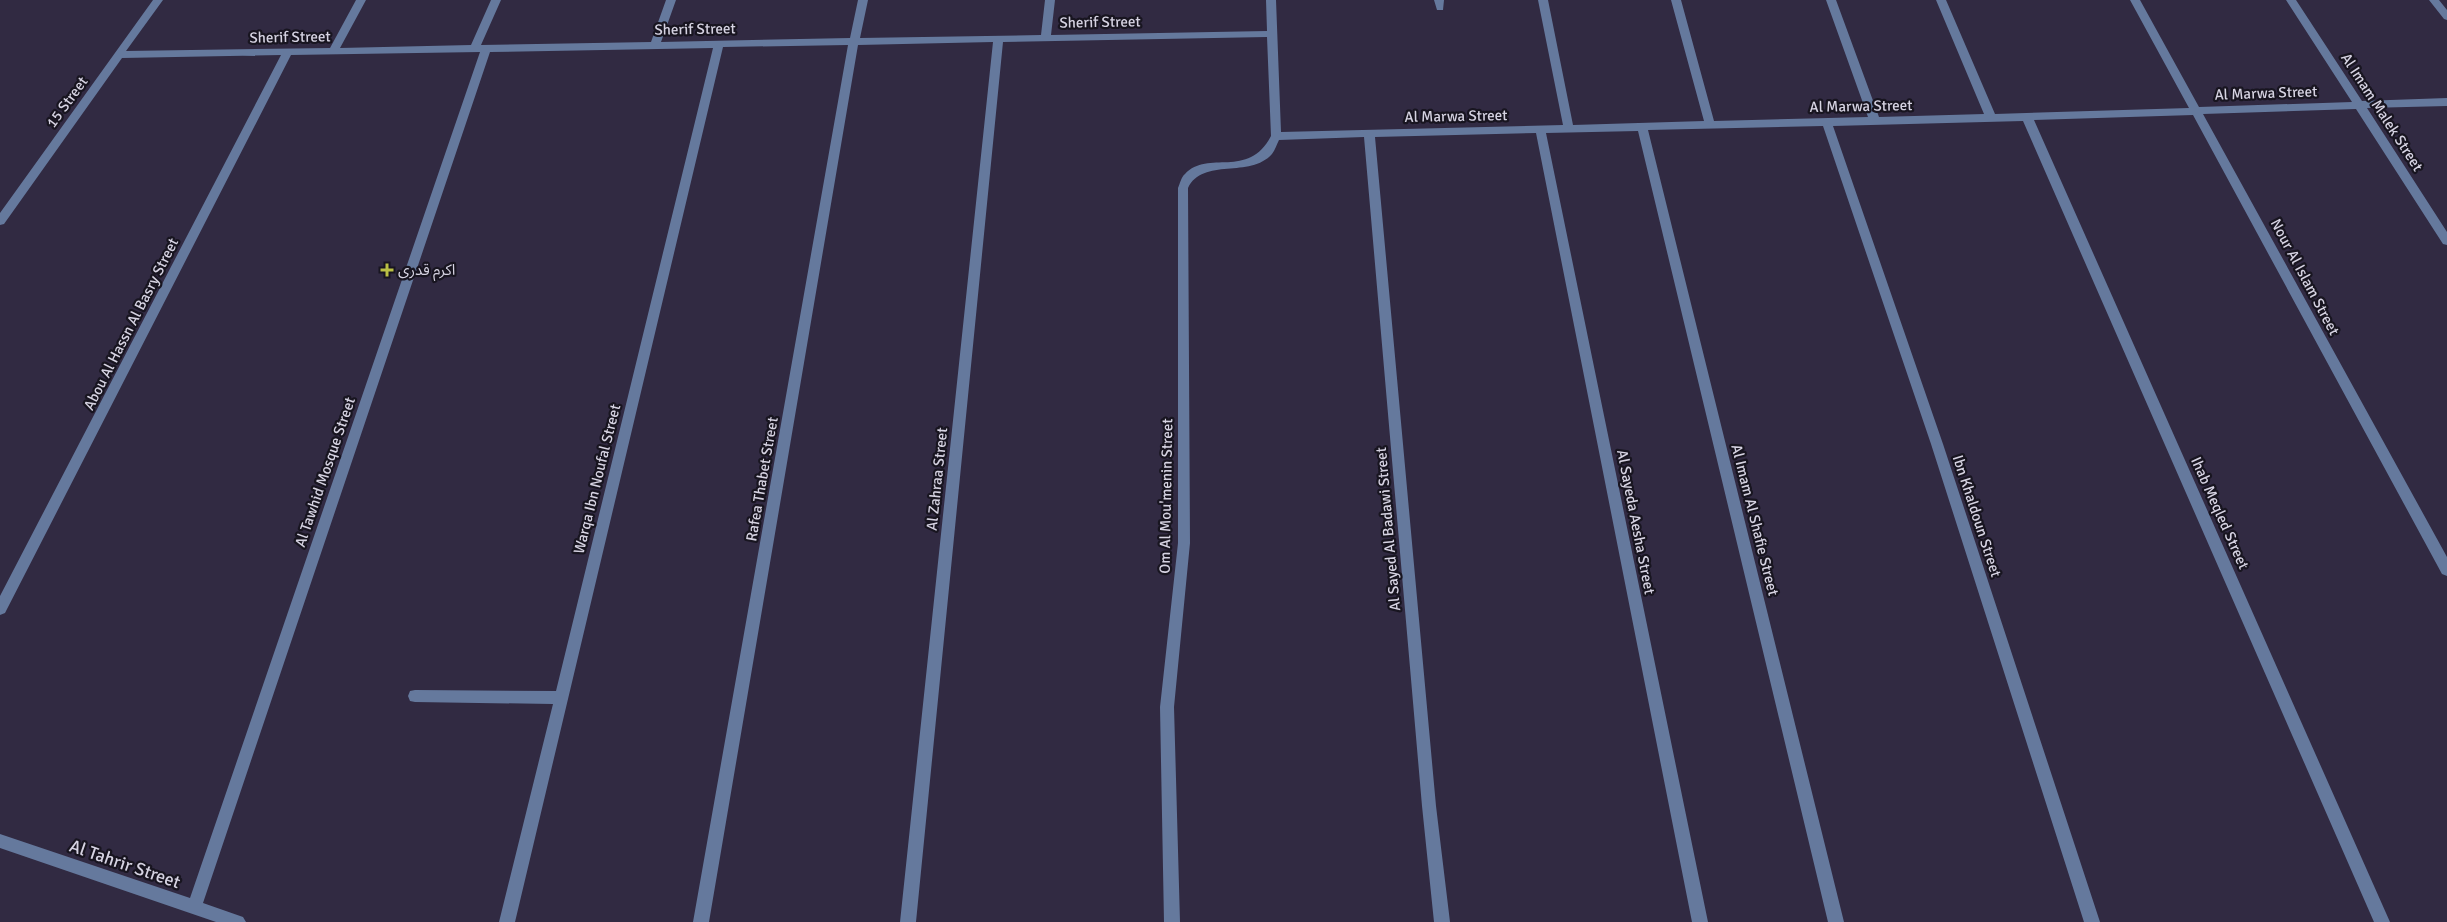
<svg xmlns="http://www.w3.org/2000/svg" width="2447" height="922" viewBox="0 0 2447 922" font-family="Signika,'Noto Sans Arabic',sans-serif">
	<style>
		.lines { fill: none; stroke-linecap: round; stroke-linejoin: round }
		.minor { fill: #65799d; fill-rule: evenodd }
		.poi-dot { fill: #bac045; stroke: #181520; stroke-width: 2 }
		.labels { text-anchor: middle; stroke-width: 4.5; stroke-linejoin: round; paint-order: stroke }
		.street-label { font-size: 15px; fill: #d6d3e2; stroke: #181520 }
		.poi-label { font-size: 15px; fill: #d6d3e2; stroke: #181520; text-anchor: start }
		.near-street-label { font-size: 18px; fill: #d6d3e2; stroke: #181520 }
	</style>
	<rect width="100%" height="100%" fill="#312a42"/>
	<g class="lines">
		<path class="minor" d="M153,0h10l-37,51 204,-3 26,-48h10l-26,48 131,-3 20,-45h10l-20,45 170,-3 15,-42h10l-15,42 189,-4 8,-38h10l-8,38 181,-3 4,-35h10l-4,35 216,-4 -1,-31h10l5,132 282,-7 -25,-125h10l25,125 131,-4 -33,-121h10l33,121 154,-4 -42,-117h10l43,117 105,-3 -48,-114h10l49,114 194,-6 -59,-108h10l59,107 153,-5 -66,-102h10l66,101 85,-3v8l-80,2 80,124v13l-4,-1 -87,-135 -153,5 244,443v19l-5,-2 -249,-459 -159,5 356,802h-16l-351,-801 -190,5 110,318 157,478h-16l-153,-478 -108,-318 -175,4 196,792h-16l-190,-791 -92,2 162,789h-16l-156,-789 -161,4 61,669 14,116h-16l-12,-116 -58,-669 -85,3c-2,4 -4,10 -7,14 -22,25 -69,3 -84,34l2,355 -16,164 6,215h-16l-4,-215 18,-164v-355c2,-4 3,-11 7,-14 23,-25 63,6 86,-38l-4,-99 -264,5 -87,880h-16l93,-880 -135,3 -149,877h-16l155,-877 -125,2 -208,875h-16l54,-218 -138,-2 -5,-1 -2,-5 2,-5 5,-1 141,1 157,-643 -223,4 -287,851 40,14 3,5h-30l-216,-74v-14l190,64 290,-846 -189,3 -286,558 -5,2v-19l281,-541 -159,3 -118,166 -4,1v-12z
			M1434,0h10l-1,10h-6z
			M2429,0h10l8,10v10l-3,-1z"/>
	</g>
	<path class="poi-dot" d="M384.5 262.5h5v5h5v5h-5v5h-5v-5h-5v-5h5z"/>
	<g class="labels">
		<g class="street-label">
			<text transform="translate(1100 22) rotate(-1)" y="5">Sherif Street</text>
			<text transform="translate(695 29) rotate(-1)" y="5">Sherif Street</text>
			<text transform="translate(290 37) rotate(-1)" y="5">Sherif Street</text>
			<text transform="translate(2266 93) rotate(-2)" y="5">Al Marwa Street</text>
			<text transform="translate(67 102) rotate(-54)" y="5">15 Street</text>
			<text transform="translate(1861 106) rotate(-1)" y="5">Al Marwa Street</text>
			<text transform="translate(2382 112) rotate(57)" y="5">Al Imam Malek Street</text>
			<text transform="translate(1456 116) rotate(-1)" y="5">Al Marwa Street</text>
			<text transform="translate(2305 277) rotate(62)" y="5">Nour Al Islam Street</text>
			<text transform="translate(131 324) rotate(-63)" y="5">Abou Al Hassn Al Basry Street</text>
			<text transform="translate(325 472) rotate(-71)" y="5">Al Tawhid Mosque Street</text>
			<text transform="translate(597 479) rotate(-76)" y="5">Warqa Ibn Noufal Street</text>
			<text transform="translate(762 479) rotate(-80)" y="5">Rafea Thabet Street</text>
			<text transform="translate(937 479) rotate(-84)" y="5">Al Zahraa Street</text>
			<text transform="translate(1166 496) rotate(-89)" y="5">Om Al Mou'menin Street</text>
			<text transform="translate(2220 513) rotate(66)" y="5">Ihab Meqled Street</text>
			<text transform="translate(1977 516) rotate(72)" y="5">Ibn Khaldoun Street</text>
			<text transform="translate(1755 520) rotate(76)" y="5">Al Imam Al Shafie Street</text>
			<text transform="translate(1636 522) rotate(79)" y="5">Al Sayeda Aesha Street</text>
			<text transform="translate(1388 529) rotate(-95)" y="5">Al Sayed Al Badawi Street</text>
		</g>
		<g class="poi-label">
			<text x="398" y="275">اكرم قدرى</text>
		</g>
		<g class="near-street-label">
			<text transform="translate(125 864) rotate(19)" y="6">Al Tahrir Street</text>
		</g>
	</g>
</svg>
